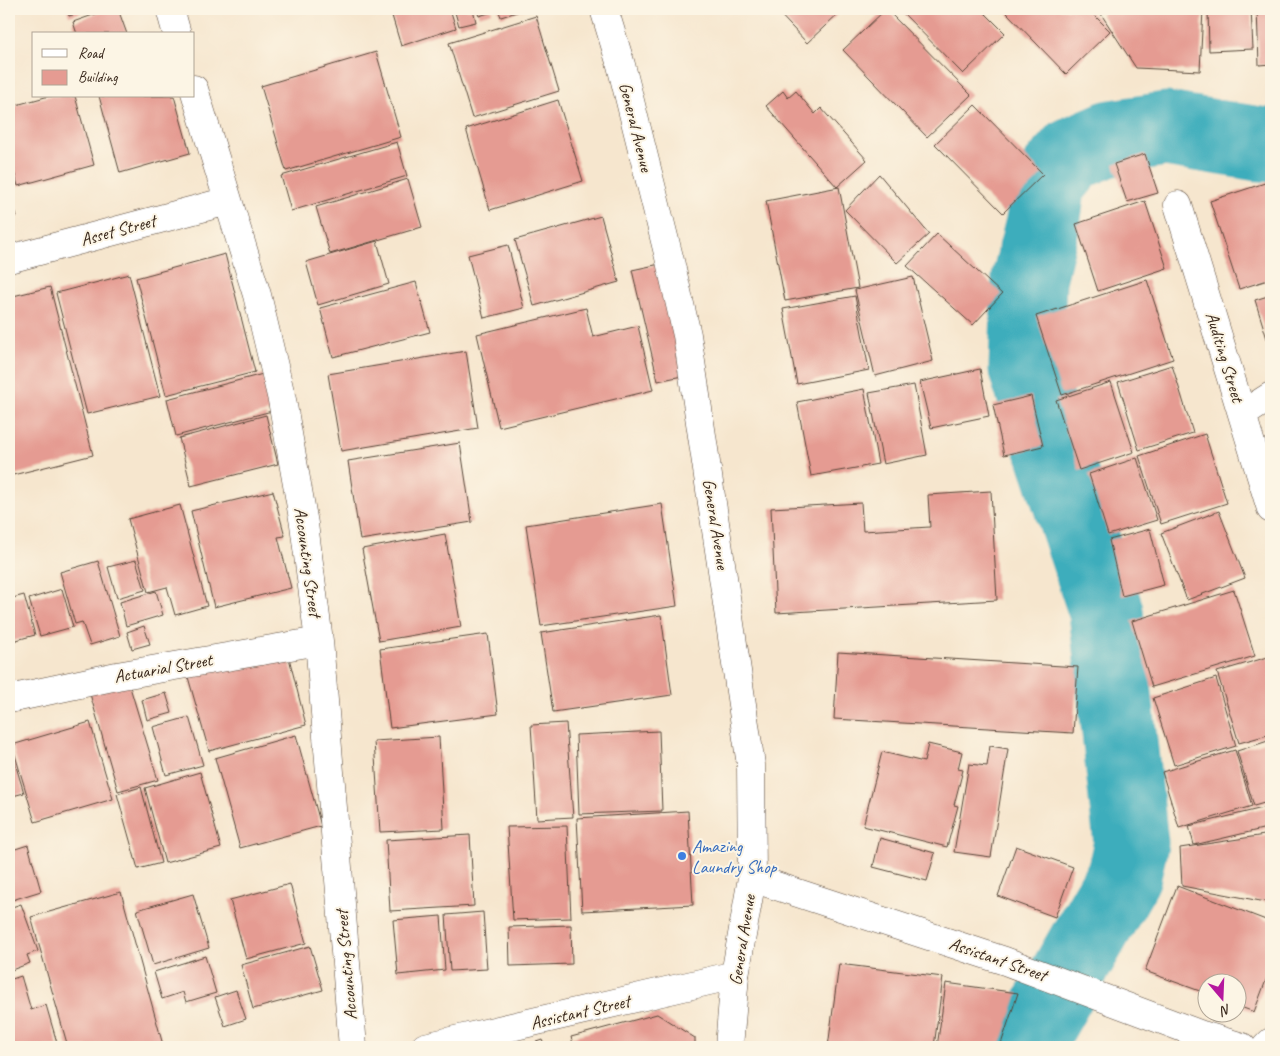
<svg xmlns="http://www.w3.org/2000/svg" width="1280" height="1056" viewBox="0 0 1280 1056" font-family="Caveat,sans-serif">
	<style>
		.lines { fill: none; stroke-linecap: round; stroke-linejoin: round }
		.river { stroke: #3eadbc; stroke-width: 75 }
		.building { fill: #e59b92 }
		.minor-casing { stroke: #574638; stroke-width: 29 }
		.tertiary-casing { stroke: #574638; stroke-width: 29 }
		.minor { stroke: #fff; stroke-width: 28 }
		.tertiary { stroke: #fff; stroke-width: 28 }
		.shop-dot { fill: #3f7fe0; stroke: #fcf5e5; stroke-width: 2 }
		.labels { text-anchor: middle; stroke-width: 4; stroke-linejoin: round; paint-order: stroke }
		.street-label { font-size: 18px; fill: #3b2a1e; stroke: #fcf5e5 }
		.shop-label { font-size: 18px; fill: #366cbe; stroke: #fcf5e5; text-anchor: start }
	</style>
	<rect width="100%" height="100%" fill="#fcf5e5"/>
	<filter id="ink" filterUnits="userSpaceOnUse"><feTurbulence type="fractalNoise" baseFrequency=".02" numOctaves="2"/><feDisplacementMap in="SourceGraphic" scale="10" xChannelSelector="R" yChannelSelector="G"/><feConvolveMatrix kernelMatrix="1 2 1 2 8 2 1 2 1" color-interpolation-filters="sRGB"/></filter>
	<filter id="wash" filterUnits="userSpaceOnUse"><feTurbulence type="fractalNoise" baseFrequency=".0096" numOctaves="4" result="noise"/><feDisplacementMap in="SourceGraphic" scale="20" xChannelSelector="R" yChannelSelector="G"/><feGaussianBlur stdDeviation="1.12" result="paint"/><feColorMatrix in="noise" values="0 0 0 0 0 0 0 0 0 0 0 0 0 0 0 0 0 1.4 0 .05"/><feComposite in="paint" operator="in"/></filter>
	<g filter="url(#wash)">
		<rect width="100%" height="100%" fill="#f6e6ce"/>
		<g class="lines">
			<path class="river" d="M1026,1047l98,-172 7,-32 -25,-231 -80,-243 3,-90 14,-57 6,-39 24,-29 39,-17 54,-8 93,15 12,1"/>
		</g>
		<g id="blocks">
			<path class="building" d="M67,9h26l-24,7z
				M110,9h8l9,25h-50l-4,-12z
				M390,9h60l6,19 -55,18z
				M454,9h19l3,13 -17,4z
				M476,9h15l1,3 -13,4z
				M498,9h28l-25,8z
				M775,9h68l-36,34z
				M886,9l85,86 -44,42 -84,-87z
				M899,9h82l24,24 -42,41z
				M1009,9h79l22,22 -44,43 -60,-62z
				M1106,9h97l-3,62 -64,-3 -35,-54z
				M1208,9h43l2,40 -44,2z
				M1257,9h14v55l-12,1z
				M536,16l23,75 -87,27 -23,-75z
				M376,52l25,85 -115,34 -25,-85z
				M783,91l5,7 8,-7 19,23 6,-6 46,52 -30,27 -71,-81z
				M49,96h26l19,69 -76,21 -9,-33v-46z
				M99,96h75l16,57 -70,20z
				M558,100l25,81 -93,29 -24,-81z
				M975,105l68,69 -40,39 -68,-69z
				M397,142l10,34 -116,35 -10,-35z
				M1145,154l13,39 -31,9 -13,-38z
				M879,174l50,60 -32,29 -52,-53z
				M408,179l14,48 -92,27 -14,-47z
				M1271,181v98l-32,10 -29,-88z
				M839,187l19,101 -73,13 -19,-100z
				M9,190l8,26 -8,2z
				M1145,201l22,67 -69,23 -22,-67z
				M601,216l18,66 -85,24 -19,-66z
				M937,234l65,60 -29,31 -66,-59z
				M377,241l12,43 -71,21 -12,-43z
				M508,245l16,63 -40,10 -16,-63z
				M225,254l30,118 -89,23 -30,-117z
				M660,264l27,111 -29,6 -26,-111z
				M129,274l31,122 -73,18 -31,-121z
				M913,277l20,84 -58,15 -20,-86z
				M1147,280l26,79 -111,36 -26,-79z
				M416,282l14,50 -97,25 -13,-49z
				M50,287l43,168 -84,21v-179z
				M1271,295v46l-3,1 -13,-42z
				M855,296l14,74 -72,14 -14,-75z
				M586,308l7,29 45,-11 15,64 -154,37 -22,-93z
				M466,351l12,77 -137,23 -13,-77z
				M1172,365l21,68 -54,17 -21,-68z
				M980,369l9,47 -58,12 -11,-46z
				M263,374l9,37 -96,25 -9,-37z
				M1111,382l23,70 -55,18 -23,-70z
				M914,385l13,70 -44,9 -14,-71z
				M864,389l14,75 -67,12 -14,-74z
				M1031,396l12,50 -39,9 -11,-50z
				M266,415l12,49 -87,22 -12,-48z
				M1205,434l22,69 -66,21 -22,-68z
				M460,443l12,79 -112,18 -12,-79z
				M1137,458l20,62 -49,15 -19,-61z
				M273,491l12,45 -7,1 13,51 -77,19 -23,-96z
				M991,491l6,109 -221,13 -5,-105 90,-5 2,28 67,-4 -2,-32z
				M662,504l15,102 -136,20 -15,-101z
				M180,505l27,101 -32,9 -8,-28 -19,5 -20,-73z
				M1219,511l26,67 -58,22 -26,-67z
				M1150,529l14,56 -42,11 -13,-56z
				M445,534l16,93 -82,14 -17,-92z
				M136,560l9,30 -28,8 -9,-31z
				M98,561l22,75 -30,9 -8,-23 -7,2 -15,-52z
				M62,589l11,38 -33,9 -11,-37z
				M1234,590l21,66 -103,31 -20,-66z
				M156,591l7,24 -37,11 -6,-24z
				M24,595l11,40 -26,7v-43z
				M661,615l11,80 -119,17 -12,-79z
				M144,626l6,18 -18,5 -5,-17z
				M488,634l10,80 -108,14 -10,-79z
				M287,650l19,75 -97,26 -23,-81z
				M838,652l240,15 -5,66 -239,-14z
				M1268,657l3,9v68l-32,9 -22,-71z
				M127,677l31,103 -40,11 -30,-104z
				M1216,678l20,68 -62,19 -21,-67z
				M166,693l6,20 -25,7 -5,-20z
				M189,717l14,48 -37,10 -13,-48z
				M90,722l23,77 -78,23 -23,-77z
				M566,723l7,94 -36,2 -6,-94z
				M659,731l3,80 -83,3 -3,-79z
				M296,735l25,91 -81,22 -25,-90z
				M439,737l5,92 -64,3 -6,-91z
				M1271,740v61l-17,5 -17,-55z
				M9,743l15,50 -15,4z
				M928,744l34,8 -4,17 5,1 -9,35 4,1 -11,41 -84,-21 19,-74 42,10z
				M990,746l18,3 -17,108 -37,-5 15,-88 18,2z
				M1235,750l17,56 -73,22 -17,-56z
				M200,772l21,76 -56,15 -20,-75z
				M141,787l20,76 -23,6 -21,-75z
				M1271,806v21l-77,18 -5,-19z
				M688,811l5,94 -111,6 -5,-93z
				M567,826l4,92 -58,2 -6,-93z
				M1271,834v69l-89,-17 -2,-38z
				M470,835l4,71 -84,5 -4,-71z
				M880,838l55,15 -8,28 -54,-14z
				M28,845l13,46 -32,10v-50z
				M1016,846l57,21 -18,50 -57,-21z
				M290,884l16,59 -60,16 -16,-59z
				M1177,886l94,36v45l-17,45 -16,-6v-22h-30v10l-63,-23z
				M121,892l42,153 -10,2h-85l-37,-130z
				M193,894l16,54 -56,17 -16,-55z
				M21,904l17,47 -11,4 3,8 -21,8v-63z
				M483,912l4,57 -37,2 -4,-56z
				M441,916l4,54 -47,5 -5,-55z
				M571,925l1,39 -62,2 -1,-39z
				M310,946l13,44 -70,19 -12,-44z
				M205,956l11,37 -30,9 -3,-10 -21,7 -8,-27z
				M839,964l104,13 -9,70h-106z
				M21,976l10,34 15,-5 12,41 -49,1v-67z
				M946,983l72,10 -18,54h-63z
				M236,990l10,29 -21,7 -10,-29z
				M657,1014l38,24v9h-121l-3,-10z
				M542,1040l3,7h-23z"/>
		</g>
	</g>
	<g filter="url(#ink)">
		<use href="#blocks" fill-opacity="0" stroke="#574638" stroke-width="1"/>
		<g class="lines">
			<defs>
				<path id="minor" d="M170,9l7,25
					M194,89l63,206 25,105 22,124 15,117 34,406
					M1178,205l93,304
					M9,259l219,-58
					M1243,414l28,-18
					M9,699l108,-23 202,-35
					M752,878l253,83 197,74 40,12
					M425,1047l310,-72
					M1266,1047l5,-5"/>
				<path id="tertiary" d="M604,9l17,56 49,196 17,74 64,430 1,113 -17,97 -6,72"/>
			</defs>
			<use href="#minor" class="minor-casing"/>
			<use href="#tertiary" class="tertiary-casing"/>
			<use href="#minor" class="minor"/>
			<use href="#tertiary" class="tertiary"/>
		</g>
	</g>
	<circle class="shop-dot" cx="682" cy="856" r="5"/>
	<g class="labels">
		<g class="street-label">
			<text transform="translate(636 127) rotate(76)" y="6">General Avenue</text>
			<text transform="translate(118 230) rotate(-15)" y="6">Asset Street</text>
			<text transform="translate(1225 357) rotate(73)" y="6">Auditing Street</text>
			<text transform="translate(716 524) rotate(81)" y="6">General Avenue</text>
			<text transform="translate(308 562) rotate(82)" y="6">Accounting Street</text>
			<text transform="translate(163 668) rotate(-10)" y="6">Actuarial Street</text>
			<text transform="translate(742 940) rotate(-81)" y="6">General Avenue</text>
			<text transform="translate(998 959) rotate(19)" y="6">Assistant Street</text>
			<text transform="translate(346 965) rotate(-95)" y="6">Accounting Street</text>
			<text transform="translate(580 1012) rotate(-13)" y="6">Assistant Street</text>
		</g>
		<g class="shop-label">
			<text x="692" y="852">Amazing<tspan x="692" dy="21">Laundry Shop</tspan></text>
		</g>
	</g>
	<rect width="1280" height="1056" fill="none" stroke="#fcf5e5" stroke-width="30"/>
	<rect x="32" y="32" width="162" height="65" fill="#fcf5e5" stroke="#afa495"/>
	<rect x="42" y="49" width="25" height="8" fill="#ffffff" stroke="#afa495"/>
	<text x="78" y="58" font-size="15" fill="#3b2a1e">Road</text>
	<rect x="42" y="70" width="25" height="15" fill="#e59b92" stroke="#afa495"/>
	<text x="78" y="82" font-size="15" fill="#3b2a1e">Building</text>
	<g transform="translate(1222 998) rotate(161)"><circle r="24" fill="#fcf5e5" stroke="#afa495"/>
	<path d="M0-4L9 19L0 12L-9 19Z" fill="#b5179e"/>
	<text y="-8" font-size="14" font-weight="bold" text-anchor="middle" fill="#3b2a1e">N</text>
	</g>
</svg>
